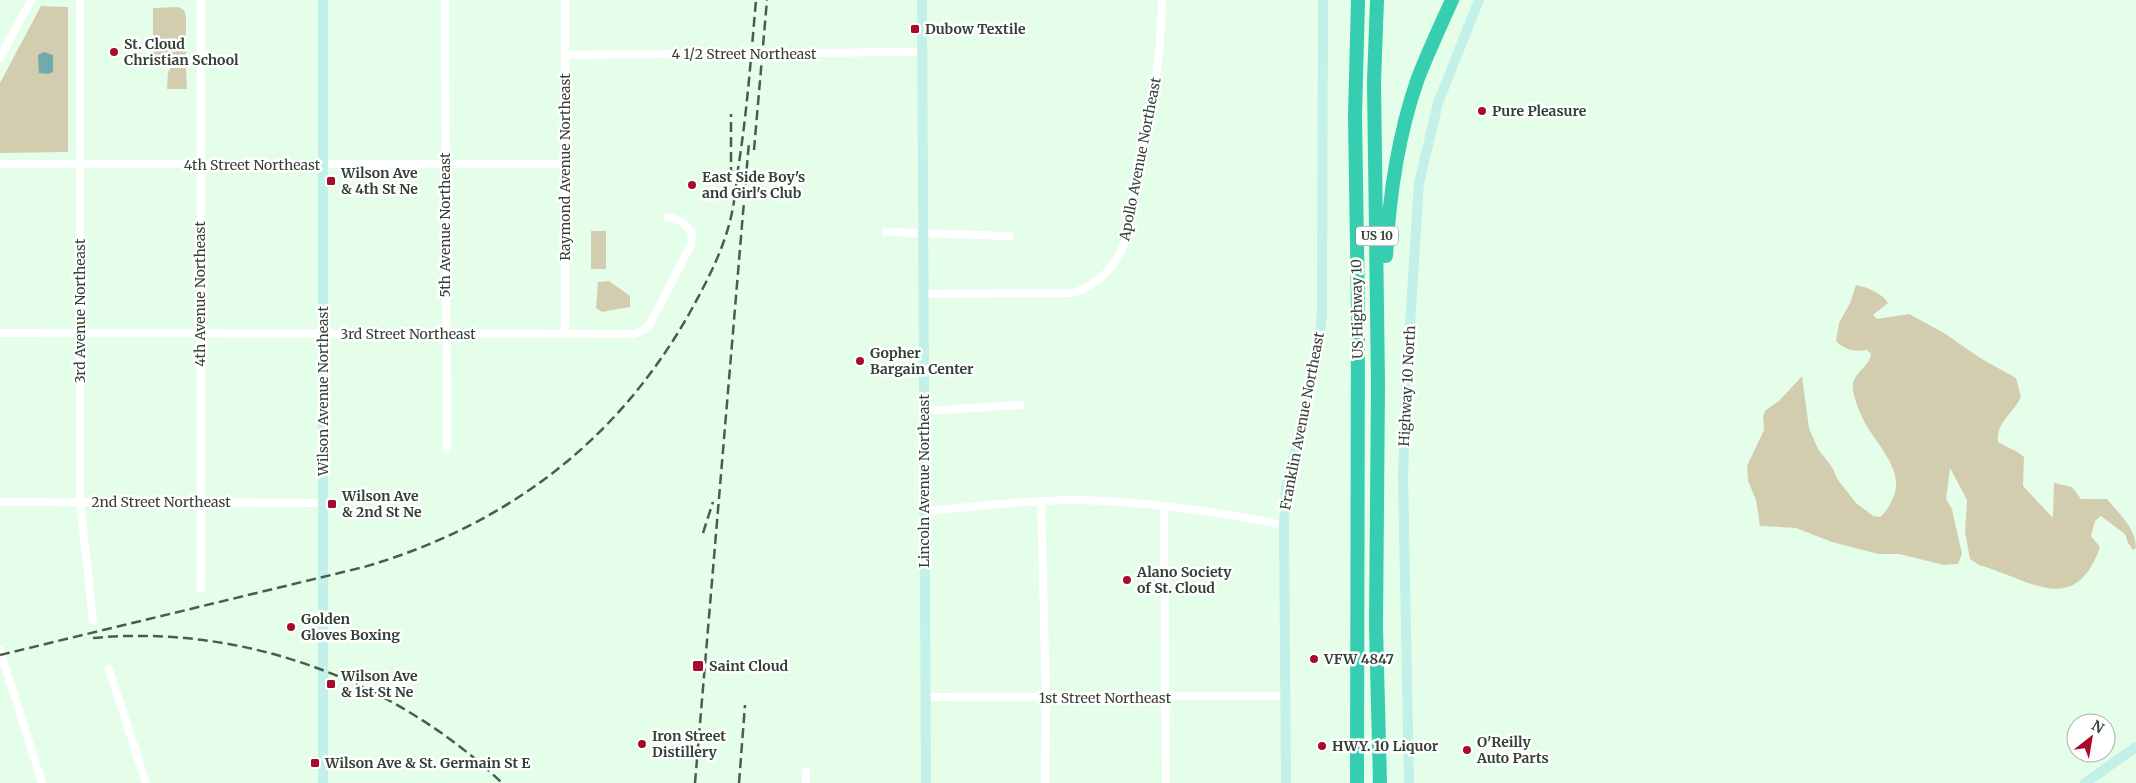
<svg xmlns="http://www.w3.org/2000/svg" width="2136" height="783" viewBox="0 0 2136 783" font-family="Merriweather,serif">
	<style>
		.green { fill: #d3cdaf }
		.water { fill: #72a9ae }
		.lines { fill: none; stroke-linecap: round; stroke-linejoin: round }
		.street { stroke: #fff; stroke-width: 8 }
		.secondary { stroke: #c3f0e8; stroke-width: 10 }
		.highway { stroke: #37cdb1; stroke-width: 14 }
		.rail { stroke: #4d5b4f; stroke-width: 2.5; stroke-dasharray: 10 5; stroke-linecap: butt }
		.poi-dot { fill: #a60b2e; stroke: #fff; stroke-width: 2 }
		.labels { text-anchor: middle; stroke-width: 5; stroke-linejoin: round; paint-order: stroke }
		.shield { fill: #fff; stroke: #717a72; stroke-width: 1 }
		.shield-label { font-size: 12px; font-weight: bold; fill: #344136 }
		.poi-label { font-size: 14px; font-weight: bold; fill: #344136; stroke: #fff; text-anchor: start }
		.street-label { font-size: 14px; fill: #344136; stroke: #fff }
	</style>
	<rect width="100%" height="100%" fill="#e4fee9"/>
	<path class="green" d="M41,6l27,1v145l-68,1v-70z
		M178,7l6,3 2,7v38h-33v-47z
		M171,68h15l1,21h-20l1,-17z
		M591,231h15v38h-15z
		M609,281l21,15v11l-28,5 -6,-4 2,-26z
		M1856,285c11,2 26,8 32,18l-15,12 4,4 32,-5 35,19 36,25 36,20 5,19c-8,17 -25,25 -23,45 9,6 17,7 26,15l-1,29 30,32 1,-35 18,4 9,12h26c12,15 29,29 29,49l-3,2 -5,-7 -3,-9 -24,-18 -6,5 -4,15 9,11c-25,71 -69,33 -121,18l-9,-6 -5,-27 2,-32 -17,-32 -4,31 6,10 10,45 -4,10 -14,1 -45,-11h-21l-46,-12 -36,-14 -36,-2 -4,-26 -8,-19 -1,-15 17,-36 -1,-14 3,-6 13,-9 23,-25 7,52 9,21 14,18 6,13 18,23 17,13 7,1c5,-4 8,-9 11,-15 17,-28 -13,-56 -26,-79 -5,-9 -10,-22 -12,-33 -2,-18 16,-21 18,-36l-4,-4c-13,2 -22,0 -31,-9l3,-18 11,-20z"/>
	<path class="water" d="M44,52l9,3v17l-5,2 -9,-1 -1,-18z"/>
	<g class="lines">
		<path class="street" d="M80,0v502l13,118
			M445,0l2,449
			M565,0v333
			M566,55l356,-3
			M0,58l31,-58
			M0,164h564
			M886,232l124,4
			M923,294l150,-1c27,-9 43,-26 52,-52 16,-80 36,-159 37,-241
			M0,333l634,1 9,-4 7,-6 41,-79 1,-12c-7,-10 -13,-14 -25,-16
			M924,411l96,-6
			M1041,501l5,196 -1,86
			M0,502l323,1
			M1164,506l2,277
			M925,511c47,-4 96,-10 144,-11 72,0 144,11 215,25
			M201,589v-589
			M0,650l42,133
			M109,669l37,114
			M925,697l360,-1
			M806,783v-11"/>
		<path class="secondary" d="M323,0v783
			M922,0l4,783
			M1286,783l-2,-258 2,-37 31,-128 5,-46 1,-314
			M1409,783l-6,-306 3,-88 13,-206 19,-80 41,-103
			M2085,783l51,-36"/>
		<path class="highway" d="M1377,0l-3,82 4,302 -2,243 4,156
			M1386,256c3,-58 12,-120 31,-175 10,-27 23,-54 35,-81
			M1357,783l1,-473 -3,-194 3,-116"/>
		<path class="rail" d="M754,150l13,-150
			M731,177v-63
			M703,533l10,-31
			M93,638c149,-14 302,42 409,145
			M0,655l364,-88c141,-41 252,-124 325,-253 16,-29 31,-57 40,-89 5,-18 7,-37 9,-56 9,-56 13,-112 18,-169
			M695,783l54,-641
			M739,783l6,-78"/>
	</g>
	<g class="poi-dot">
		<rect x="910" y="24" width="10" height="10" rx="2.5"/>
		<circle cx="114" cy="52" r="5"/>
		<circle cx="1482" cy="111" r="5"/>
		<rect x="326" y="176" width="10" height="10" rx="2.5"/>
		<circle cx="692" cy="185" r="5"/>
		<circle cx="860" cy="361" r="5"/>
		<rect x="327" y="499" width="10" height="10" rx="2.5"/>
		<circle cx="1127" cy="580" r="5"/>
		<circle cx="291" cy="627" r="5"/>
		<circle cx="1314" cy="659" r="5"/>
		<rect x="692" y="660" width="12" height="12" rx="2.5"/>
		<rect x="326" y="679" width="10" height="10" rx="2.5"/>
		<circle cx="642" cy="744" r="5"/>
		<circle cx="1322" cy="746" r="5"/>
		<circle cx="1467" cy="750" r="5"/>
		<rect x="310" y="758" width="10" height="10" rx="2.5"/>
	</g>
	<g class="labels">
		<rect class="shield" x="1356" y="226.5" width="42" height="19" rx="4"/>
		<g class="shield-label">
			<text x="1377" y="240">US 10</text>
		</g>
		<g class="poi-label">
			<text x="925" y="34">Dubow Textile</text>
			<text x="124" y="49">St. Cloud<tspan x="124" dy="16">Christian School</tspan></text>
			<text x="1492" y="116">Pure Pleasure</text>
			<text x="341" y="178">Wilson Ave<tspan x="341" dy="16">&amp; 4th St Ne</tspan></text>
			<text x="702" y="182">East Side Boy's<tspan x="702" dy="16">and Girl's Club</tspan></text>
			<text x="870" y="358">Gopher<tspan x="870" dy="16">Bargain Center</tspan></text>
			<text x="342" y="501">Wilson Ave<tspan x="342" dy="16">&amp; 2nd St Ne</tspan></text>
			<text x="1137" y="577">Alano Society<tspan x="1137" dy="16">of St. Cloud</tspan></text>
			<text x="301" y="624">Golden<tspan x="301" dy="16">Gloves Boxing</tspan></text>
			<text x="1324" y="664">VFW 4847</text>
			<text x="709" y="671">Saint Cloud</text>
			<text x="341" y="681">Wilson Ave<tspan x="341" dy="16">&amp; 1st St Ne</tspan></text>
			<text x="652" y="741">Iron Street<tspan x="652" dy="16">Distillery</tspan></text>
			<text x="1477" y="747">O'Reilly<tspan x="1477" dy="16">Auto Parts</tspan></text>
			<text x="1332" y="751">HWY. 10 Liquor</text>
			<text x="325" y="768">Wilson Ave &amp; St. Germain St E</text>
		</g>
		<g class="street-label">
			<text x="744" y="59">4 1/2 Street Northeast</text>
			<text transform="translate(1140 159) rotate(-79)" y="5">Apollo Avenue Northeast</text>
			<text x="252" y="170">4th Street Northeast</text>
			<text transform="translate(565 167) rotate(-90)" y="5">Raymond Avenue Northeast</text>
			<text transform="translate(445 225) rotate(-90)" y="5">5th Avenue Northeast</text>
			<text transform="translate(200 294) rotate(-90)" y="5">4th Avenue Northeast</text>
			<text transform="translate(1357 309) rotate(-91)" y="5">US Highway 10</text>
			<text transform="translate(80 311) rotate(-90)" y="5">3rd Avenue Northeast</text>
			<text x="408" y="339">3rd Street Northeast</text>
			<text transform="translate(1407 386) rotate(-87)" y="5">Highway 10 North</text>
			<text transform="translate(323 391) rotate(-90)" y="5">Wilson Avenue Northeast</text>
			<text transform="translate(1302 421) rotate(-79)" y="5">Franklin Avenue Northeast</text>
			<text transform="translate(924 481) rotate(-90)" y="5">Lincoln Avenue Northeast</text>
			<text x="161" y="507">2nd Street Northeast</text>
			<text x="1105" y="703">1st Street Northeast</text>
		</g>
	</g>
	<g transform="translate(2091 738) rotate(31)"><circle r="24" fill="#ffffff" stroke="#aeb3af"/>
	<path d="M0-4L9 19L0 12L-9 19Z" fill="#a60b2e"/>
	<text y="-8" font-size="14" font-weight="bold" text-anchor="middle" fill="#344136">N</text>
	</g>
</svg>
